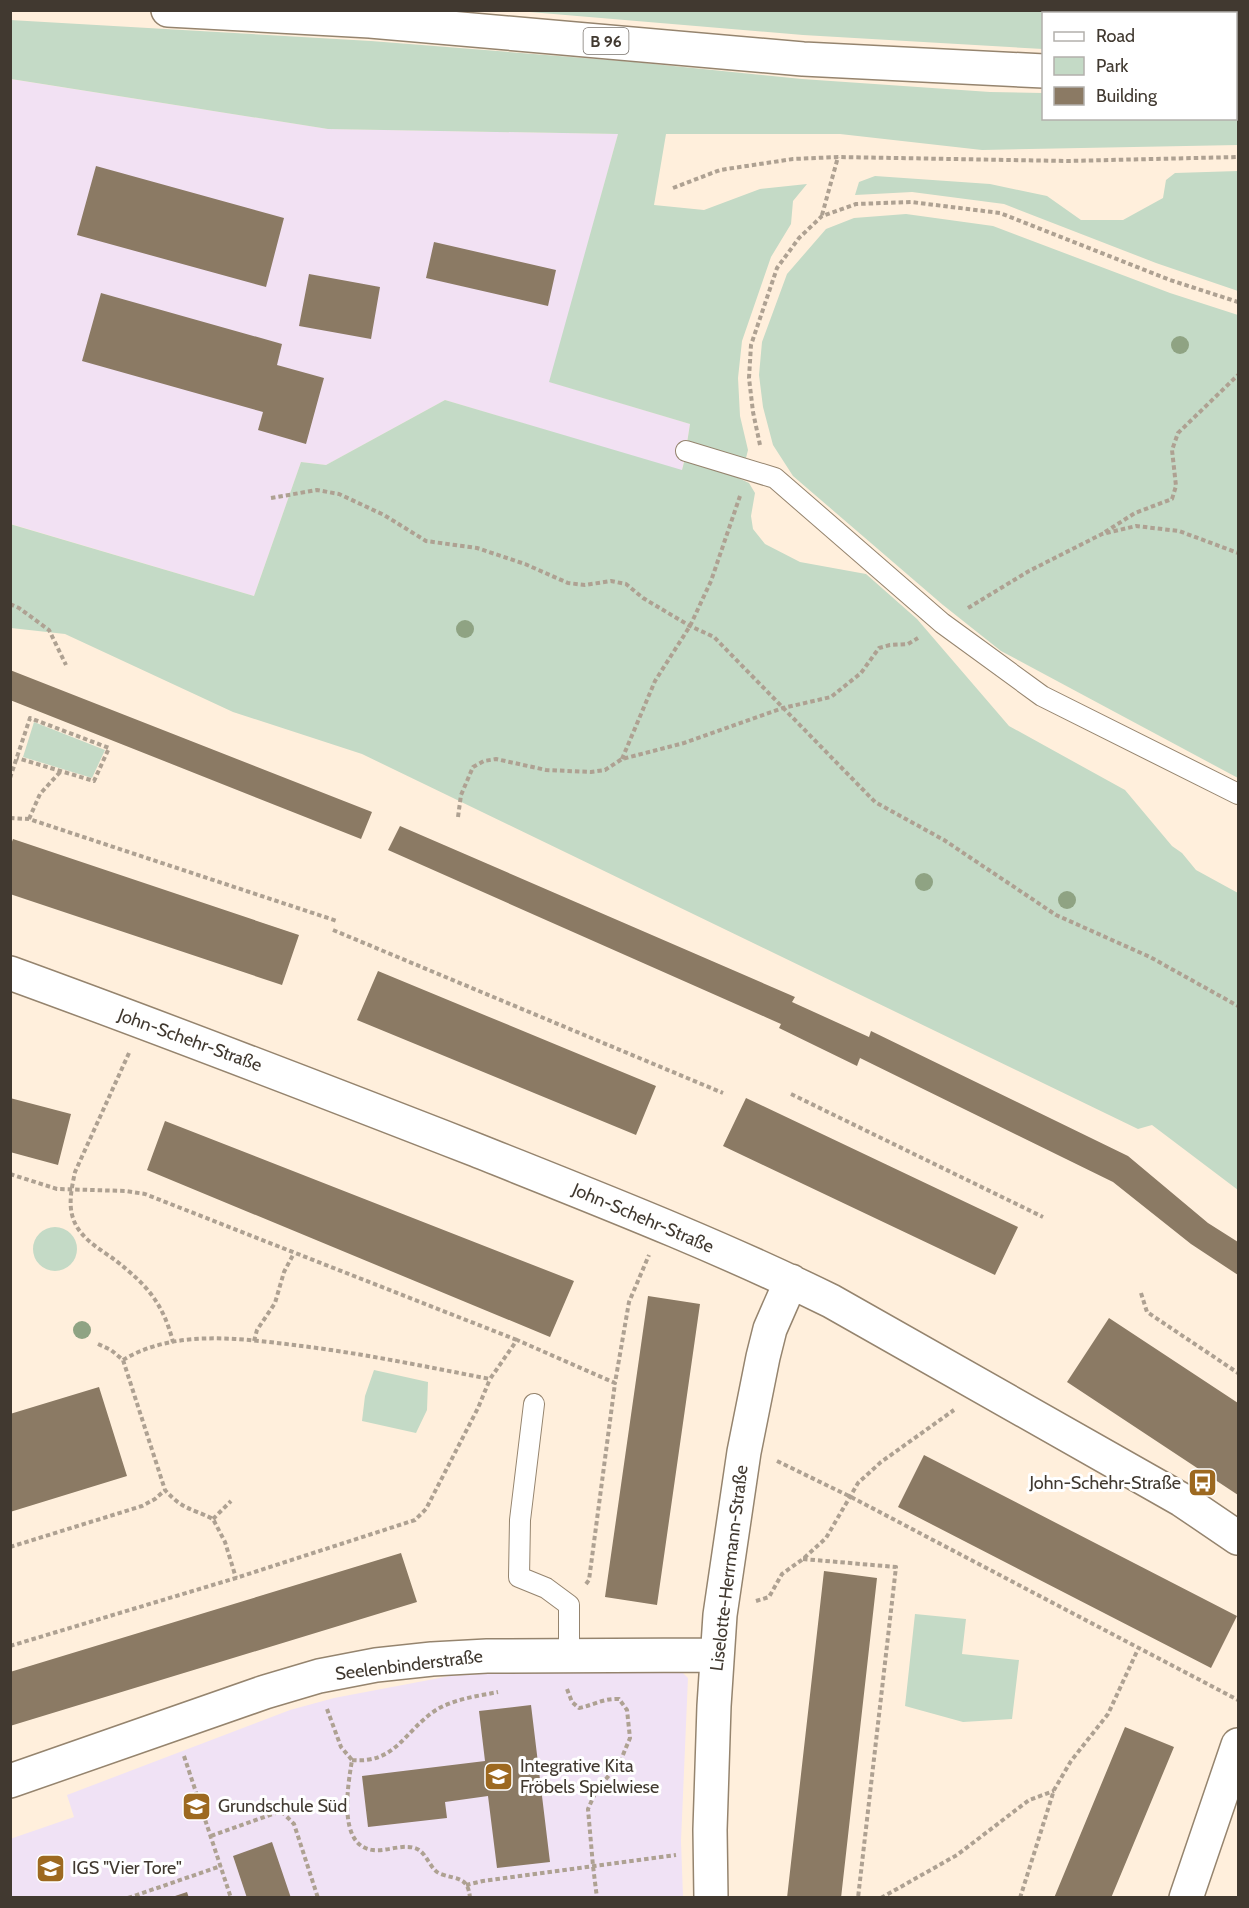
<svg xmlns="http://www.w3.org/2000/svg" width="1249" height="1908" viewBox="0 0 1249 1908" font-family="Cabin,sans-serif">
	<style>
		.commercial { fill: #f2e1f3 }
		.education { fill: #f0e2f5 }
		.green { fill: #c4dac6 }
		.building { fill: #8b7a64 }
		.lines { fill: none; stroke-linecap: round; stroke-linejoin: round }
		.service-casing { stroke: #95846e; stroke-width: 22 }
		.minor-casing { stroke: #95846e; stroke-width: 36 }
		.primary-casing { stroke: #95846e; stroke-width: 36 }
		.path { stroke: #aea192; stroke-width: 4; stroke-dasharray: 4.5 3; stroke-linecap: butt }
		.service { stroke: #fff; stroke-width: 20 }
		.minor { stroke: #fff; stroke-width: 33 }
		.primary { stroke: #fff; stroke-width: 33 }
		.tree { fill: #8fa383 }
		.labels { text-anchor: middle; stroke-width: 6; stroke-linejoin: round; paint-order: stroke }
		.shield { fill: #fff; stroke: #7a746e; stroke-width: 1.5 }
		.shield-label { font-size: 16px; font-weight: bold; fill: #413930 }
		.street-label { font-size: 18px; fill: #413930; stroke: #fff }
		.poi-label { font-size: 18px; fill: #413930; stroke: #fff; text-anchor: start }
	</style>
	<rect width="100%" height="100%" fill="#ffefdc"/>
	<path class="commercial" d="M10,79l318,50 290,5 -68,248 140,42 -8,47 -237,-71 -119,65 -25,-3 -47,134 -243,-72z"/>
	<path class="education" d="M566,1668l113,1 9,9 -7,163 2,56h-672l-1,-58 64,-22 -7,-22 223,-85 44,-12 116,-22z"/>
	<path class="green" d="M518,11h720v37h-2v-34h-192l-1,35 -240,-14z
		M10,20l361,21 263,21 168,17 188,13 53,1 1,25h192v-27h2v54l-256,5 -142,-16h-174l-12,71 50,5 56,-21 47,-5 -14,17 -2,23 -20,33 -29,84 -4,37 2,38 8,34 -2,8 -5,1 -54,-16 3,-19 -141,-42 69,-248 -290,-5 -317,-50z
		M1238,171v120l-82,-28 -152,-59 -92,-12 -57,3 4,-13 16,-6 115,8 57,12 34,24h42l40,-22 3,-18 9,-7z
		M906,214l87,12 177,67 68,22v463l-237,-127 -58,-46 -150,-129 -20,-31 -10,-38 -4,-32 3,-33 25,-68 39,-45 28,-11z
		M445,400l237,70 3,-12 32,10 32,15 6,10 -4,23 2,13 12,15 35,18 66,12 51,45 92,107 116,64 47,56 10,7 14,17 42,23v297l-86,-65 -14,4 -776,-375 -129,-42 -168,-78 -54,-6 -1,-104 244,72 47,-134 25,3z
		M34,722l71,28 -13,28 -69,-21z
		M33 1249a22 22 0 1 1 44 0a22 22 0 1 1-44 0Z
		M374,1370l54,12 -1,28 -11,23 -54,-12 3,-25z
		M915,1614l51,5 -4,35 57,6 -7,59 -49,3 -58,-16z"/>
	<path class="building" d="M96,166l188,52 -18,69 -189,-52z
		M434,242l122,28 -8,36 -122,-28z
		M309,274l71,13 -9,52 -72,-13z
		M101,293l181,51 -5,21 47,13 -18,66 -48,-14 5,-18 -181,-51z
		M10,670l362,142 -11,27 -351,-139z
		M400,826l395,171 -3,5 77,35 2,-6 257,125 80,67 30,19v33l-47,-31 -78,-62 -253,-124 -3,8 -78,-38 2,-4 -393,-174z
		M13,839l286,96 -17,50 -272,-91v-47z
		M378,971l278,115 -20,49 -279,-115z
		M10,1098l61,16 -13,51 -48,-13z
		M746,1098l272,129 -23,48 -272,-129z
		M165,1121l409,160 -24,56 -403,-167z
		M648,1296l52,8 -43,301 -52,-8z
		M1109,1318l129,85v92l-171,-113z
		M99,1387l28,89 -117,36v-98z
		M924,1455l313,161 -26,52 -313,-161z
		M401,1553l16,49 -407,124v-54z
		M824,1571l53,7 -36,320h-54z
		M531,1705l19,157 -53,6 -9,-72 -43,6 2,16 -79,9 -6,-51 123,-15 -6,-50z
		M1125,1727l49,20 -63,151h-57z
		M272,1842l19,56h-44l-14,-42z
		M187,1892l2,6h-16l-1,-1z"/>
	<g class="lines">
		<defs>
			<path id="service" d="M686,451l89,27 167,145 100,73 196,98
				M534,1404l-14,116 -1,57 27,11 23,17v49"/>
			<path id="minor" d="M10,973c157,57 312,117 466,177 120,48 239,94 355,151l351,199 56,38
				M10,1781l255,-89 54,-16 57,-11 56,-6 55,-3 229,-1
				M711,1898l-1,-68 4,-124 6,-91 24,-163 19,-95 7,-28 21,-48
				M1186,1898l52,-153"/>
			<path id="primary" d="M168,10l202,11 433,38 241,12
				M1236,71l2,-1"/>
		</defs>
		<use href="#service" class="service-casing"/>
		<use href="#minor" class="minor-casing"/>
		<use href="#primary" class="primary-casing"/>
		<path class="path" d="M673,188l47,-18 73,-11 45,-2 229,4 171,-4
			M822,215l16,-58
			M760,445l-7,-33 -4,-34 2,-33 26,-77 22,-30 23,-22 34,-12 55,-2 89,11 170,67 68,22
			M271,498l46,-8 22,4 45,21 42,26 51,7 48,16 43,19 17,2 26,-4 15,3 17,14 47,28 24,11 161,165 69,38 112,75 94,42 88,49
			M1105,532l30,-19 37,-14 4,-13 -4,-36 6,-17 60,-58
			M10,604l9,4 30,22 17,35
			M968,608l61,-37 73,-37 34,-8 43,5 59,22
			M622,759l33,-78 35,-55 21,-45 29,-85
			M10,778l20,-60 79,30 -15,33 -77,-23
			M458,817l3,-22 12,-28 11,-6 12,-2 50,11 45,2 14,-2 17,-11 62,-16 99,-35 48,-11 30,-24 18,-25 11,-3 18,-1 10,-6
			M10,818l19,1 308,102
			M29,819l11,-25 21,-23
			M333,930l390,163
			M129,1053l-54,119c-3,14 -7,32 -2,46 6,20 27,31 42,42 32,25 48,43 58,82
			M791,1094l252,123
			M10,1174l47,15 69,2 19,3 372,146
			M1141,1293l6,19 91,61
			M254,1341l3,-11 18,-27 9,-31 10,-19
			M98,1344l13,6 12,10 42,130c18,20 26,18 48,29l12,23 11,36
			M123,1360c53,-32 121,-21 179,-14 63,8 126,21 188,33l27,-39 98,43 14,-81 20,-47
			M777,1461l74,36 387,203
			M213,1519l18,-18
			M10,1547l132,-41 13,-7 10,-9
			M803,1559l93,8 -38,331
			M586,1584l3,-4 26,-197
			M756,1601l13,-4 13,-23 21,-15 23,-21 32,-55 23,-21 73,-52
			M10,1646l226,-68 179,-58 11,-11 52,-101 12,-29
			M567,1689l5,13 7,6c15,-3 25,-10 40,-9l8,11 3,28 -10,24 -24,29 -8,18 5,57 4,32
			M327,1709l14,38 11,13c-4,25 -15,86 21,90 14,2 33,-8 46,0 9,6 12,21 22,24 16,6 27,2 29,24
			M184,1756l47,142
			M352,1760c44,4 52,-29 84,-50 18,-11 42,-14 62,-18
			M211,1836l70,-25 13,13 24,74
			M466,1885l17,-4 193,-26
			M128,1898l93,-32
			M881,1898l76,-43 72,-55 25,-9
			M1020,1898l34,-108 17,-29 37,-47 31,-67"/>
		<use href="#service" class="service"/>
		<use href="#minor" class="minor"/>
		<use href="#primary" class="primary"/>
	</g>
	<g class="tree">
		<circle cx="1180" cy="345" r="9"/>
		<circle cx="465" cy="629" r="9"/>
		<circle cx="924" cy="882" r="9"/>
		<circle cx="1067" cy="900" r="9"/>
		<circle cx="82" cy="1330" r="9"/>
	</g>
	<defs>
		<symbol id="bus-square" viewBox="-11 -11 22 22"><rect x="-9" y="-9" width="18" height="18" rx="4" fill="#9d6920" stroke="#fff"/><path d="M-5-6H5V4H4V6H2V4H-2V6H-4V4H-5ZM-3.5-4V0h7V-4ZM-3.5 1.2v1.5H-2V1.2ZM2 1.2v1.5H3.5V1.2Z" fill="#fff"/></symbol>
		<symbol id="school-square" viewBox="-11 -11 22 22"><rect x="-9" y="-9" width="18" height="18" rx="4" fill="#9d6920" stroke="#fff"/><path d="M0-5L7-2L0 1L-7-2ZM-4 1L0 2.5L4 1V4Q0 6-4 4Z" fill="#fff"/></symbol>
	</defs>
	<g fill-rule="evenodd">
		<use href="#bus-square" x="1186" y="1466" width="33" height="33"/>
		<use href="#school-square" x="482" y="1760" width="33" height="33"/>
		<use href="#school-square" x="180" y="1790" width="33" height="33"/>
		<use href="#school-square" x="34" y="1852" width="33" height="33"/>
	</g>
	<g class="labels">
		<rect class="shield" x="583.5" y="28" width="45" height="26" rx="4.5"/>
		<g class="shield-label">
			<text x="606" y="47">B 96</text>
		</g>
		<g class="street-label">
			<text transform="translate(190 1040) rotate(20)" y="6">John-Schehr-Straße</text>
			<text transform="translate(643 1218) rotate(23)" y="6">John-Schehr-Straße</text>
			<text transform="translate(729 1568) rotate(-83)" y="6">Liselotte-Herrmann-Straße</text>
			<text transform="translate(409 1665) rotate(-7)" y="6">Seelenbinderstraße</text>
		</g>
		<g class="poi-label">
			<text x="1181" y="1489" text-anchor="end">John-Schehr-Straße</text>
			<text x="520" y="1772">Integrative Kita<tspan x="520" dy="21">Fröbels Spielwiese</tspan></text>
			<text x="218" y="1812">Grundschule Süd</text>
			<text x="72" y="1874">IGS "Vier Tore"</text>
		</g>
	</g>
	<rect width="1249" height="1908" fill="none" stroke="#413930" stroke-width="24"/>
	<rect x="1042" y="12" width="195" height="108" fill="#ffffff" stroke="#b3b0ac" stroke-width="1.5"/>
	<rect x="1054" y="32" width="30" height="9" fill="#ffffff" stroke="#b3b0ac" stroke-width="1.5"/>
	<text x="1096" y="42" font-size="18" fill="#413930">Road</text>
	<rect x="1054" y="57" width="30" height="18" fill="#c4dac6" stroke="#b3b0ac" stroke-width="1.5"/>
	<text x="1096" y="72" font-size="18" fill="#413930">Park</text>
	<rect x="1054" y="87" width="30" height="18" fill="#8b7a64" stroke="#b3b0ac" stroke-width="1.5"/>
	<text x="1096" y="102" font-size="18" fill="#413930">Building</text>
</svg>
